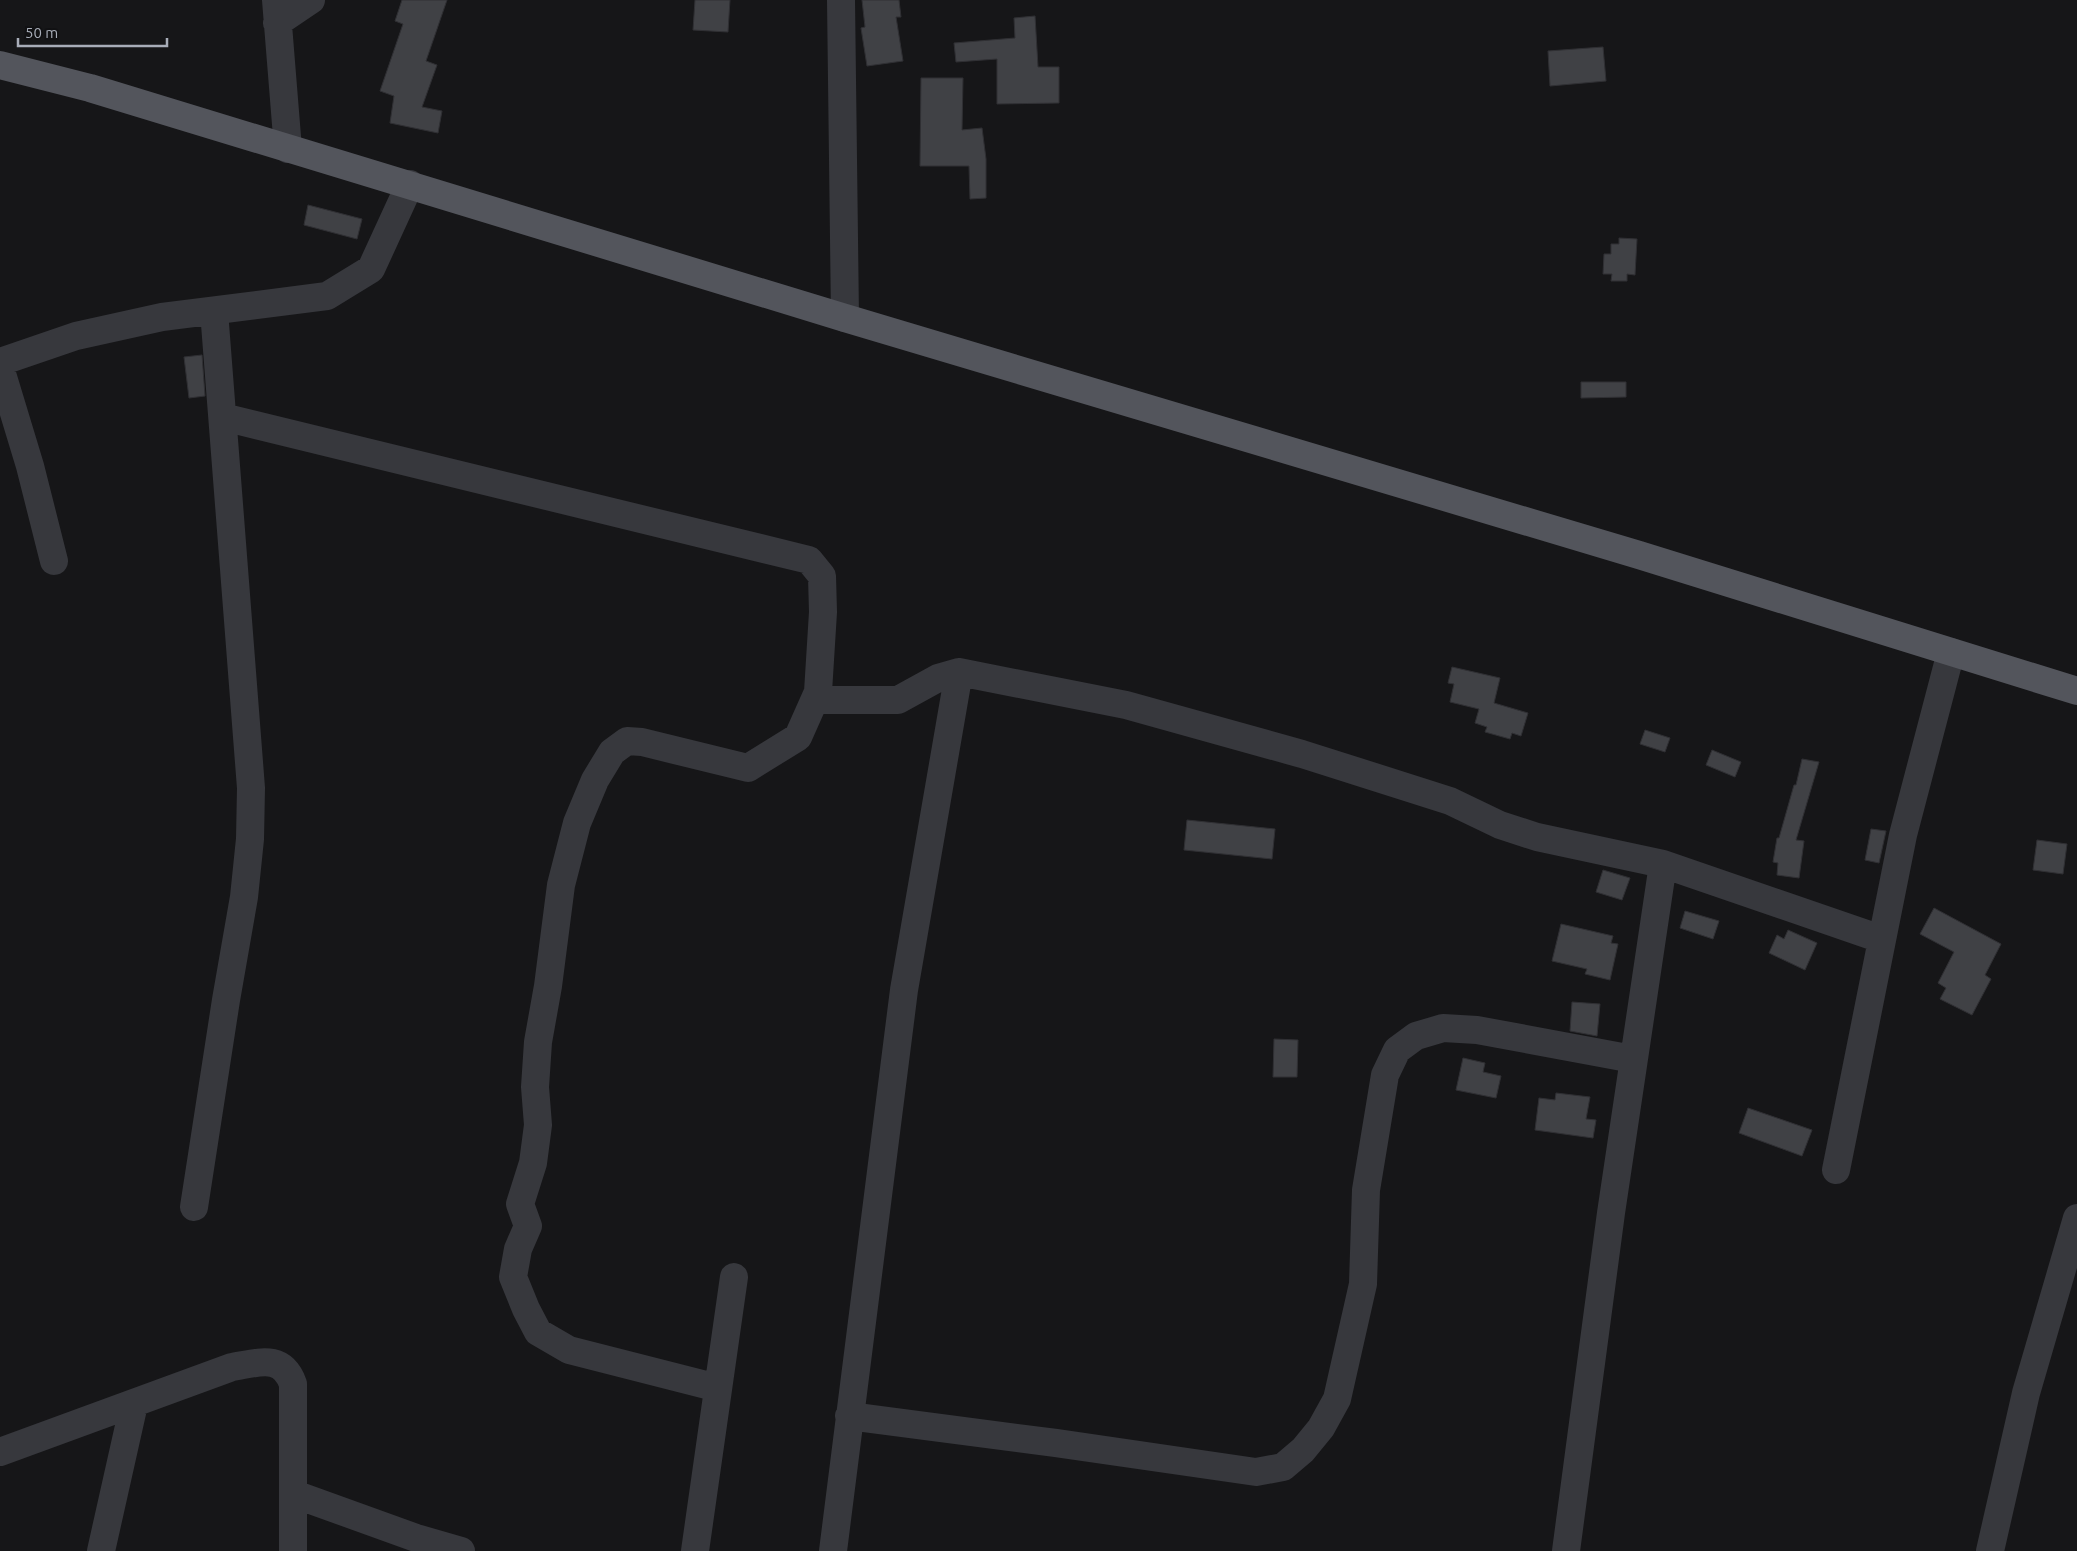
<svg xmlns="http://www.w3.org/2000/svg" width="2077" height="1551" viewBox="0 0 2077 1551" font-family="Ubuntu,sans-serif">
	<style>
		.building { fill: #404145; stroke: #303034 }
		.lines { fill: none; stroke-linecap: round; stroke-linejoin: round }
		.minor { stroke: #37383d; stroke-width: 28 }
		.major { stroke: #53555c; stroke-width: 28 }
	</style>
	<rect width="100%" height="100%" fill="#161618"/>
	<path class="building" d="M402,0h45l-21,61 11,4 -15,42 20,4 -4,22 -48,-10 4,-27 -14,-5 23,-67 -8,-3z
		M695,0h35l-2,32 -35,-2z
		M862,0h37l2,17h-5l7,44 -36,5 -6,-38 4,-1z
		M1035,16l3,51h21v36l-62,1v-45l-41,3 -2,-19 61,-5 -1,-20z
		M1603,47l3,34 -56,5 -2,-35z
		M921,78h42l-1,52 20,-2 4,31v39l-16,1 -1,-33h-49z
		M308,205l54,14 -5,20 -53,-14z
		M1619,238l18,1 -2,36 -8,-1v7h-16l1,-7h-9l1,-20h7v-10h8z
		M202,355l3,41 -16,2 -5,-41z
		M1581,382h45v15l-45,1z
		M1452,667l48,11 -6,25 34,10 -7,23 -9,-3 -2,6 -25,-7 2,-5 -12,-4 4,-14 -29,-7 4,-18 -6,-1z
		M1645,730l25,8 -5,14 -25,-8z
		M1712,750l29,12 -6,15 -29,-12z
		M1802,759l17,3 -23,78 8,1 -5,37 -22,-3 1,-12 -5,-1 4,-24h2l15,-53h2z
		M1187,820l88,9 -3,30 -88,-9z
		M1871,829l15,2 -7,32 -14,-3z
		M2037,840l30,4 -4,30 -30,-4z
		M1603,870l27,8 -8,22 -26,-8z
		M1934,908l67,36 -16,31 6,4 -19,36 -32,-16 6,-11 -8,-5 16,-31 -34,-18z
		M1685,911l34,10 -6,18 -33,-11z
		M1561,924l52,12 -2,7 7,1 -8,36 -25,-6 2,-5 -35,-8z
		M1788,930l29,13 -12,27 -36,-17 8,-18 7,4z
		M1572,1002l28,2 -3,32 -27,-5z
		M1274,1039l24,1 -1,37h-24z
		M1463,1058l22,5 -2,9 18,4 -5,22 -40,-8z
		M1556,1093l34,4 -4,22 10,1 -3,18 -58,-8 4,-32 16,2z
		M1748,1108l64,22 -10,26 -63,-23z"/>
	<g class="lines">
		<path class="minor" d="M276,0l12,149
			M841,0l4,318
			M277,23l34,-23
			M0,362l76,-26 86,-19 165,-21 44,-27 39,-85
			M0,367l30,99 24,95
			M223,417l586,143 13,16 1,36 -5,80 4,8h76l40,-22 21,-6 167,33 176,49 148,47 50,24 37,12 126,27 218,75
			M1836,1170l67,-335 48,-183
			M194,1207l32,-207 18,-103 6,-58 1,-51 -37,-477
			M718,1388l-149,-38 -31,-18 -12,-23 -13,-32 5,-28 10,-23 -8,-22 13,-41 5,-38 -3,-38 3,-45 10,-56 13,-101 16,-62 18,-43 17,-28 15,-11 15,1 106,26 50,-31 20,-45
			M849,1416l207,27 200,29 27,-5 20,-17 18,-22 16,-29 26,-115 3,-94 19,-115 12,-25 19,-14 27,-8 34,2 156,29
			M0,1452l232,-85c26,-4 50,-14 61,17v167
			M294,1494l122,44 45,13
			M101,1551l33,-147
			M695,1551l39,-274
			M833,1551l71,-561 55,-318
			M1566,1551l45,-338 52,-349
			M1990,1551l36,-158 51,-175"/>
		<path class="major" d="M0,65l90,23 755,230 794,237 438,136"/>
	</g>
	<path d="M18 38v8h149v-8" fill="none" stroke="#a8adb8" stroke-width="2.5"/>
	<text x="25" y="38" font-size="15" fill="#a8adb8" stroke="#111113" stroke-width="4" paint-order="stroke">50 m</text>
</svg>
